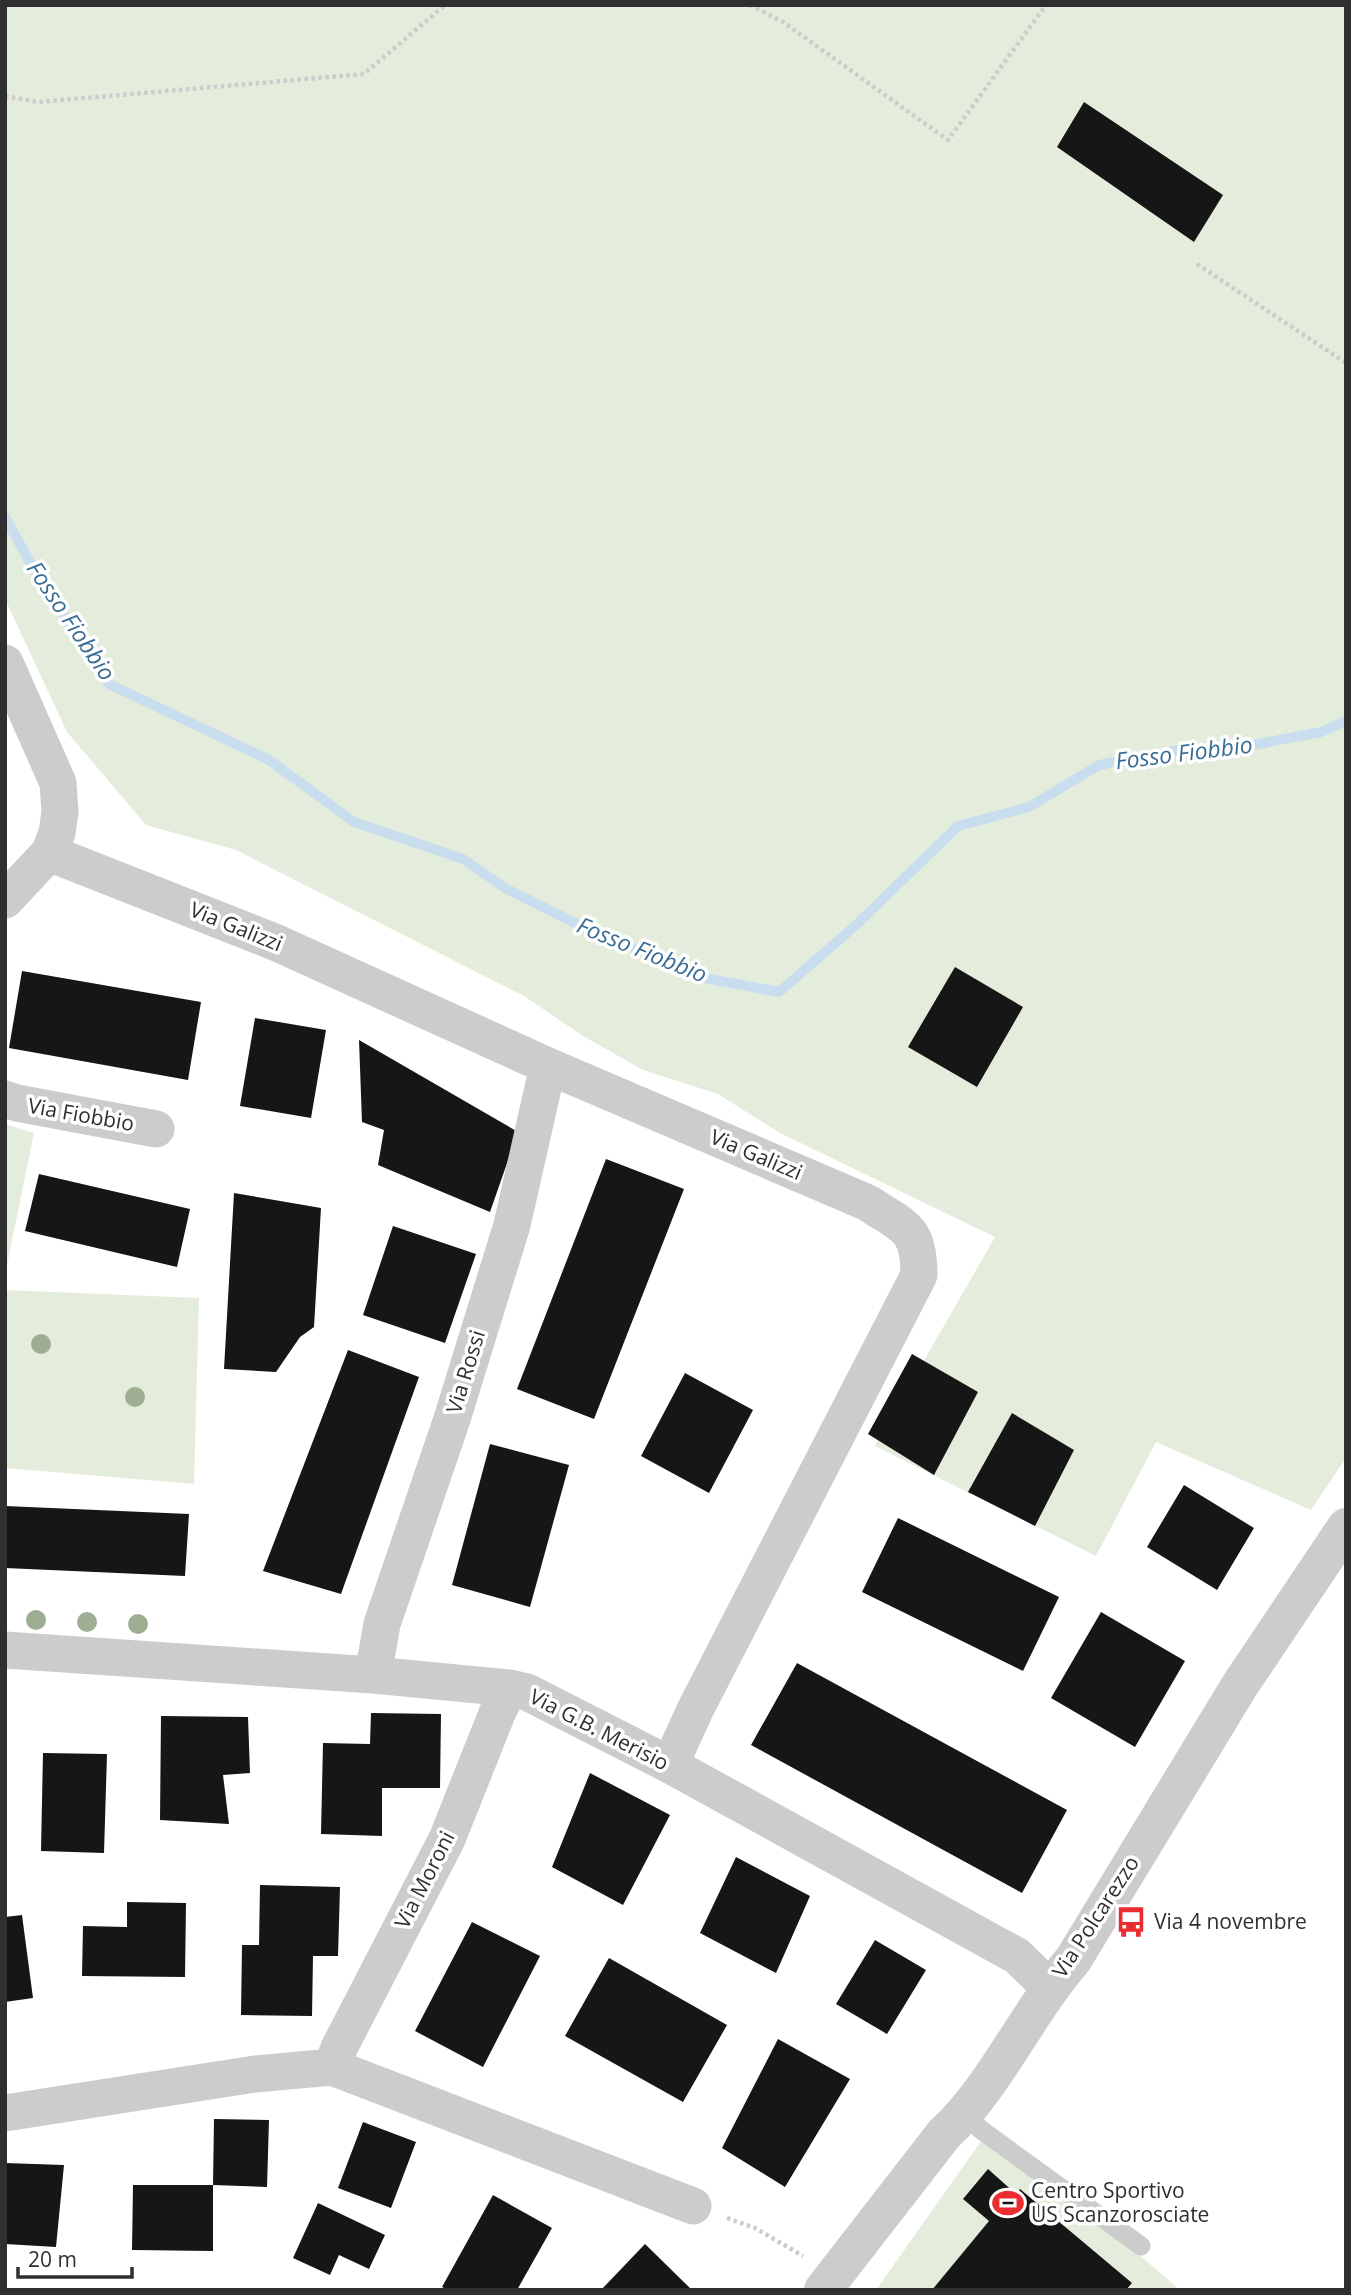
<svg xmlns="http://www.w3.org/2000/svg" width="1351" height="2295" viewBox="0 0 1351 2295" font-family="'Open Sans',sans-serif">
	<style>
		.green { fill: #e4eddc }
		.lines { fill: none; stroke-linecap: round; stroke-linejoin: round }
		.stream { stroke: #c8dded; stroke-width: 10 }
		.building { fill: #161616 }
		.path { stroke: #ccc; stroke-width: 4.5; stroke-dasharray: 3.5 3.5; stroke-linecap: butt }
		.service { stroke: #ccc; stroke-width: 19 }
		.minor { stroke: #ccc; stroke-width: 37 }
		.tertiary { stroke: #ccc; stroke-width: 38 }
		.tree { fill: #9eae93 }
		.labels { text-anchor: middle; stroke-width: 7; stroke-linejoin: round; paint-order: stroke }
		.street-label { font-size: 21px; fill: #2f2f2f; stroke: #fff }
		.poi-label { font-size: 21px; fill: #2f2f2f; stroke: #fff; text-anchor: start }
		.water-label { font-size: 23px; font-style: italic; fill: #3a6d94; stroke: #fff }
	</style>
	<rect width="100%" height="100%" fill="#fff"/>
	<path class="green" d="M5,5h1341v1453l-35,52 -155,-68 -60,114 -221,-110 120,-209 -215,-104 -62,-39 -75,-24 -60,-34 -59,-40 -288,-146 -90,-25 -79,-93 -62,-133z
		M5,1124l29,9 -29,142z
		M5,1290l194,8 -5,186 -189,-16z
		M991,2127l189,163h-304z"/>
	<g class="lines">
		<path class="stream" d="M5,517l32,58 72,109 160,76 85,62 109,37 42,29 76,38 123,52 75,14 76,-66 103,-100 71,-19 70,-42 80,-15h48l94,-18 25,-11"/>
	</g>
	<path class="building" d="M1084,102l139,93 -29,47 -137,-95z
		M955,967l68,40 -46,80 -69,-40z
		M22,971l179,31 -13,78 -179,-32z
		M255,1018l71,12 -15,88 -71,-12z
		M359,1040l159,92 -28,80 -112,-47 6,-35 -22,-8z
		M606,1159l78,30 -90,230 -77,-30z
		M39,1174l151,35 -13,58 -152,-36z
		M234,1193l87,15 -7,119 -14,10 -24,35 -52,-3z
		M393,1226l83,28 -31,89 -82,-28z
		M348,1350l71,27 -78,217 -78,-23z
		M912,1354l66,38 -44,83 -66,-41z
		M685,1373l68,37 -44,83 -68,-37z
		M1012,1413l62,37 -39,76 -67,-34z
		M490,1444l79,21 -39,142 -78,-22z
		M1184,1485l70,43 -37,62 -70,-43z
		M5,1506l184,8 -4,62 -180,-8z
		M898,1518l161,79 -36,74 -161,-79z
		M1101,1612l84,49 -50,86 -84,-49z
		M797,1663l270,147 -45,83 -271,-148z
		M371,1713l70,1 -1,74h-58v48l-61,-2 2,-91 47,1z
		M161,1716l87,1 2,56 -27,2 6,49 -69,-4z
		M43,1753l64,1 -3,99 -63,-2z
		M590,1773l80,42 -47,90 -71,-38z
		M736,1857l74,39 -34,77 -76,-40z
		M260,1885l80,2 -2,69h-25l-1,60 -71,-1 1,-70h17z
		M127,1902l59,1 -1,74 -103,-1 1,-50 44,1z
		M22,1915l11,83 -28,4v-85z
		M472,1922l68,34 -57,111 -68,-36z
		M875,1940l51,30 -39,64 -51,-30z
		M609,1958l118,67 -44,77 -118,-66z
		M778,2039l72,40 -65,108 -63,-39z
		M214,2119l55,1 -2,67 -54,-2z
		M363,2122l53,20 -25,66 -53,-20z
		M5,2163l59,2 -8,82 -51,-3z
		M988,2169l28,25 4,-5 112,94 -6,7h-194l57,-69 -26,-22z
		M133,2185h80v66l-81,-1z
		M493,2195l59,33 -35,62h-69l-6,-3z
		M318,2203l67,32 -16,34 -30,-14 -9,20 -37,-17z
		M645,2244l47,46h-91z"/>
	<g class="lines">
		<path class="path" d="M750,5l33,17 165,118 98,-135
			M5,96l33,6 326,-28 81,-69
			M1197,264l149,99
			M727,2218l28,10 48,28"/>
		<path class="service" d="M967,2113l13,16 161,117"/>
		<path class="minor" d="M5,663l53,120 2,29 -3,21 -8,20 -44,47
			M49,853l228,90 271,123 320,137c36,24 51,24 51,72l-224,435 -25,55
			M5,1099l12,4 139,26
			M5,1650l368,25 137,13 17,4 143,73 347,191 32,31
			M373,1675l9,-51 70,-205 60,-194 36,-159
			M332,2067l7,-19 108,-209 51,-128 12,-23
			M5,2113l250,-39 77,-7 361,139"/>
		<path class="tertiary" d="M823,2290l121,-156c51,-47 82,-120 129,-174l167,-275 106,-158"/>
	</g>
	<g class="tree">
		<circle cx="41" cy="1344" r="10"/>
		<circle cx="135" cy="1397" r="10"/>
		<circle cx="36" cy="1620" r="10"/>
		<circle cx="87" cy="1622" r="10"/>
		<circle cx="138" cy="1624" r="10"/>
	</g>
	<defs>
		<symbol id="bus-bare" viewBox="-9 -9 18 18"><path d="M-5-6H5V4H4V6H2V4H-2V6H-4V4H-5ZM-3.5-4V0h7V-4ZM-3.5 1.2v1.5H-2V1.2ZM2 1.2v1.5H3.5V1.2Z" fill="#eb2c31" stroke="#fff" stroke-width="2.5" paint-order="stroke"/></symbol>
		<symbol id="stadium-bare" viewBox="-9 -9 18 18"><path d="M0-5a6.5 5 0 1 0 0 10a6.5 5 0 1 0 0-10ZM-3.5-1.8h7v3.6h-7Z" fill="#eb2c31" stroke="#fff" stroke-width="2.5" paint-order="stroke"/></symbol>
	</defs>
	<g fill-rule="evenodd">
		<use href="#bus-bare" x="1109" y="1900" width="44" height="44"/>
		<use href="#stadium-bare" x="986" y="2181" width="44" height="44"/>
	</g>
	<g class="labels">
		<g class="street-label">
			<text transform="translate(236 927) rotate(22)" y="7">Via Galizzi</text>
			<text transform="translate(81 1115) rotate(10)" y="7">Via Fiobbio</text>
			<text transform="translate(756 1155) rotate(23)" y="7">Via Galizzi</text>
			<text transform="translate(466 1372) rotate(-73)" y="7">Via Rossi</text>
			<text transform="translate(599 1730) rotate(27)" y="7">Via G.B. Merisio</text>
			<text transform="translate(425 1880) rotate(-63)" y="7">Via Moroni</text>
			<text transform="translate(1096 1917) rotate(-57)" y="7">Via Polcarezzo</text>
		</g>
		<g class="poi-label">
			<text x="1154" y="1929">Via 4 novembre</text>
			<text x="1031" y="2198">Centro Sportivo<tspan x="1031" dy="24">US Scanzorosciate</tspan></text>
		</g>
		<g class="water-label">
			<text transform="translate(71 621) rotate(56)" y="8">Fosso Fiobbio</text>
			<text transform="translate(1184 753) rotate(-7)" y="8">Fosso Fiobbio</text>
			<text transform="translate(642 950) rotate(22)" y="8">Fosso Fiobbio</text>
		</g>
	</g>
	<rect width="1351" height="2295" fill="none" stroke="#2f2f2f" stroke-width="14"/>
	<path d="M18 2267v10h114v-10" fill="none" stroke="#2f2f2f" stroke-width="3.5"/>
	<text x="28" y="2267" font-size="21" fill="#2f2f2f" stroke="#ffffff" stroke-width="5" paint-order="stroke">20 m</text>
</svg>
